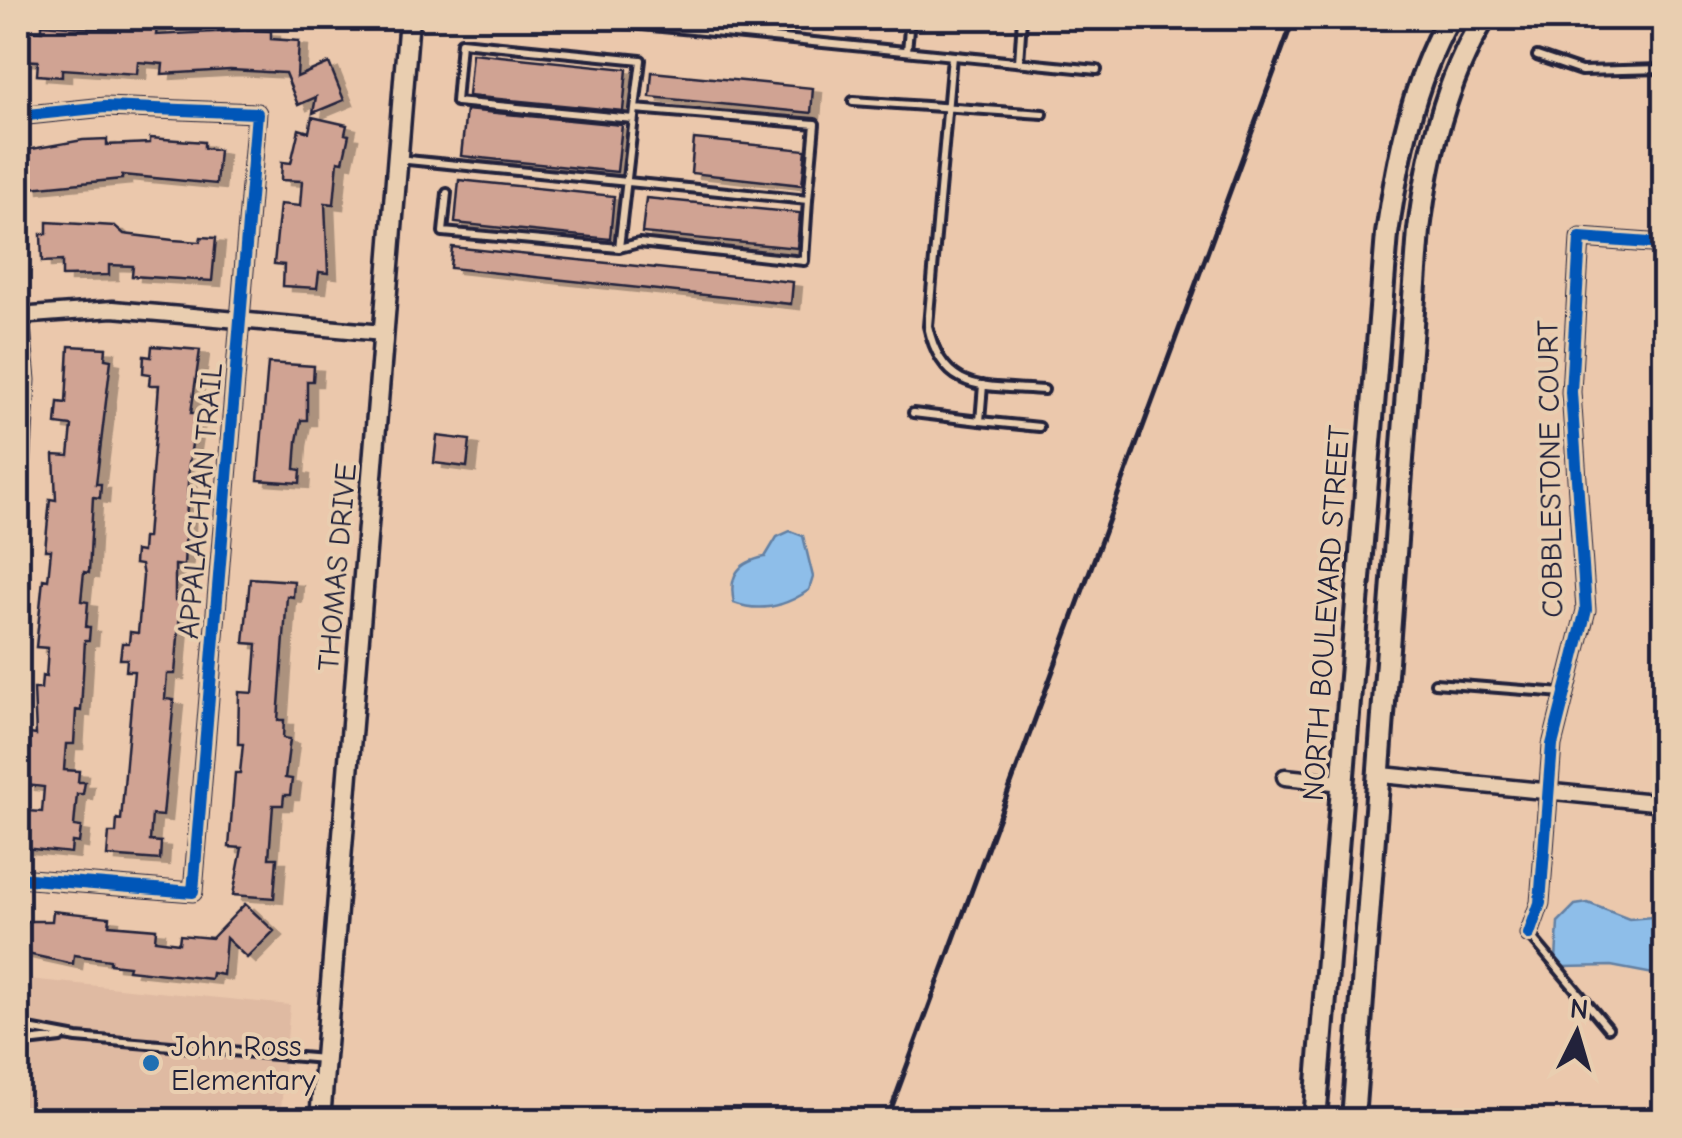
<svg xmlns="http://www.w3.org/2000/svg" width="1682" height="1138" viewBox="0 0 1682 1138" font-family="'Comic Neue',sans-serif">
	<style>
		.built { fill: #dfbaa2 }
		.water { fill: #8ebee9; stroke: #6380a3; stroke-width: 2.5 }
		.building { fill: #d0a393; stroke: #22223b; stroke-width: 2.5; filter: url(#shadow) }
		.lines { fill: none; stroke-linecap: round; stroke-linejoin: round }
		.service-casing { stroke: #22223b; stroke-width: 14 }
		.minor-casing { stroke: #22223b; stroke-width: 21 }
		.tertiary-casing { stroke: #22223b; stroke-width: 25 }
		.secondary-casing { stroke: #22223b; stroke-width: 28 }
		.service { stroke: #e9ceb0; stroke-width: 6 }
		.minor { stroke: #e9ceb0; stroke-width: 14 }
		.tertiary { stroke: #e9ceb0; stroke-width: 18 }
		.secondary { stroke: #e9ceb0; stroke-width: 20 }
		.rail { stroke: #22223b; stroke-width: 5 }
		.cycleway-casing { stroke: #e9ceb0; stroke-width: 19 }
		.cycleway { stroke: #0057b8; stroke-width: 12 }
		.poi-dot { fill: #1f6fb2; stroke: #e9ceb0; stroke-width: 4 }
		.labels { text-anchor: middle; stroke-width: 8; stroke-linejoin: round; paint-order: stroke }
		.street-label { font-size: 30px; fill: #22223b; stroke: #e9ceb0 }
		.poi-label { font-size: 30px; fill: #22223b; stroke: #e9ceb0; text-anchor: start }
	</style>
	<defs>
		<filter id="shadow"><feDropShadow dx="9" dy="5" stdDeviation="0" flood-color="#0004"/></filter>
	</defs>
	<rect width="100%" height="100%" fill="#ebc8ac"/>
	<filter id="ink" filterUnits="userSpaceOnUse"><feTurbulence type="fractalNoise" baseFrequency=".01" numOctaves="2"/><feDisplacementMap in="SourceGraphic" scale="20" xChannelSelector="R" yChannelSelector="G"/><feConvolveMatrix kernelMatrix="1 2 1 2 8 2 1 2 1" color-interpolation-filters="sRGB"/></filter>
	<g filter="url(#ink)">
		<path class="built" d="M18,978l272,27 -10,115h-262z"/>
		<path class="water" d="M790,531l13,5 10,41 -4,13c-23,16 -48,23 -75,13 -6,-27 4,-41 31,-46l12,-20z
			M1588,903l41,16 35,-3v60l-53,-10 -47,1 -8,-6 2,-39 17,-17z"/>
		<path class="building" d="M118,21l39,7 -1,7 99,-5 16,1v8l28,2 -2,36 32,-14 15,37 -31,13 3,-16 -18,8 -13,-32 -55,-3 -68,4 1,-10 -25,-2 -1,12 -75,-5v8l-25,-2 1,-14 -17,-1 2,-30 19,1v-7l75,6z
			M472,53l155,16 -4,42 -155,-15z
			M652,72l161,16 -2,25 -161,-16z
			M466,110l156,15 -5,47 -156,-16z
			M312,117l35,8 -2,9 4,1 -6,27 -5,-1 -4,43 -9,-1 3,70 -9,-1 -2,16 -34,-2 1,-21 -10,-1 6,-60 20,2 2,-25 -21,-1 1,-18 9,1 8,-34 10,3z
			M150,138l54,4v6l15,2 -3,34 -94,-9v4l-92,9 -4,-38 57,-10 24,-1v6l43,-2z
			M694,139l112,11 -4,35 -111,-12z
			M459,180l155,16 -4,43 -155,-16z
			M646,198l154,15 -3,35 -155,-15z
			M47,222l68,4 9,8 49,6 27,2 1,-5 15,1 -4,43 -80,-5 1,-10 -24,-1v10l-47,1v-15l-20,1 -1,-28h6z
			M452,247l341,35 -2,22 -341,-36z
			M69,346l37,2 -1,11 6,1 -15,124h5l-1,14 -7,-1 -4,76 -5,-1 -3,29 7,1 -2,25h4l-1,13h-4l-4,71 -5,-1 -2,34h-8l-2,26 15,1 -1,11h7l-2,12h-6l-3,32 7,1 -2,16 -7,-1 -1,11 -48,-5 4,-37 15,1 2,-25 -18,-2 4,-51 6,1 -2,-46h7l1,-13 4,1 2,-29 -12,-1 7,-68 5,1 3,-30h-6l5,-51 6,1 -2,-45 15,1 3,-30 -16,-2 2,-22 8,1z
			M152,346l48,4 -9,63h6l-8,50 -5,103 -9,-1v35h6l-6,74h-8l-2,25 9,1 -11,116 -11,-1 -2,26 11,1 -1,18 -53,-4 2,-23h7l1,-14 4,1 13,-149h-8l1,-12h-7l2,-16h7l1,-11 8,1 5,-57 -2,-11 -7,-1 1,-13 7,1 1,-14h4l12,-153h-10l1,-11 -7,-1 1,-17 7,1z
			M268,363l46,3 -1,15h-6v39h-6l-4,21 -2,28 6,1 -1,13 -42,-3z
			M437,436l33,4 -3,27 -33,-4z
			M250,578l44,3 -1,16 -6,-1 -9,124h6l-1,18 7,1 -5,39 7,1 -2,16h-6l-1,10h-10l-4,53h8l-3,40 -41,-3 9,-47 -13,-1 6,-74h5l3,-29h-5l1,-52 14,1 2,-21 2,-28 -13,-1z
			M245,904l29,27 -27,27 -21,-20 -3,37 -11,-2 -1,6 -83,-9 1,-4 -19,-2v-4l-36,-5 -1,9 -55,-12v-31h34l1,-10 57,6 -1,8 47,4 -1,11 24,3 1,-8 32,3z"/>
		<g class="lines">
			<defs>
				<path id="service" d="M570,18l527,52
					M699,30l1,-12
					M907,51l3,-33
					M952,56l-24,270c15,69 57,59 116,64
					M1537,56l44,15 83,-2
					M1019,62l3,-44
					M853,101l190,13
					M633,119l-177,-17 5,-60 180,18 -6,49
					M398,159l410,41 -4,61 -165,-18 -20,5 -176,-16 4,-39
					M619,248l16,-139 180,15 -7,76
					M983,385l-3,36 59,6
					M913,413l67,8
					M1435,683l128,10
					M1529,934l79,94
					M18,1027l59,11 247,21
					M18,1043l43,-5"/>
				<path id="minor" d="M1664,38v7
					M18,116l87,-9 152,6 -64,779 -175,-14
					M18,294l8,86 -8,146
					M18,316l95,-7 270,24
					M1382,775l282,28
					M1285,777l58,6
					M1529,934l11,-31 12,-158 34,-135 -15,-218 9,-154 84,6"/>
				<path id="tertiary" d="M320,1120l89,-1102"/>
				<path id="secondary" d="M1315,1120l72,-886c11,-76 25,-149 62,-216
					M1353,1120l66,-890c9,-75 26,-147 65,-212"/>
			</defs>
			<use href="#service" class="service-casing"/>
			<use href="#minor" class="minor-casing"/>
			<use href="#tertiary" class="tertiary-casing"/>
			<use href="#secondary" class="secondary-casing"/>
			<use href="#service" class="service"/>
			<use href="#minor" class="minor"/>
			<use href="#tertiary" class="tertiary"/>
			<use href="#secondary" class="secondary"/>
			<path class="rail" d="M887,1120l407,-1102"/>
			<defs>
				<path id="cycleway" d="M18,116l87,-9 152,6 -64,779 -175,-14
					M18,294l8,86 -8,146
					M1529,934l11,-31 12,-158 34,-135 -15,-218 9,-154 84,6"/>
			</defs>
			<use href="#cycleway" class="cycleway-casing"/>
			<use href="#cycleway" class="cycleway"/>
		</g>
	</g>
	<circle class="poi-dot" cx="151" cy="1063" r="10"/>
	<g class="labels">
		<g class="street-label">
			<text transform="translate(1550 469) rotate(-91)" y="10">COBBLESTONE COURT</text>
			<text transform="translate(200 501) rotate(-85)" y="10">APPALACHIAN TRAIL</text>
			<text transform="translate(337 567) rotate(-85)" y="10">THOMAS DRIVE</text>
			<text transform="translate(1326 613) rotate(-86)" y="10">NORTH BOULEVARD STREET</text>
		</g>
		<g class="poi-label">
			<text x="171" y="1056">John Ross<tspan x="171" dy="34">Elementary</tspan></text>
		</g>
	</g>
	<rect width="1682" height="1138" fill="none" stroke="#e9ceb0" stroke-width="60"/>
	<rect x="30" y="30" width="1622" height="1078" fill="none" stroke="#22223b" stroke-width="4" filter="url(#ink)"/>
	<g transform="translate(1577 1033) rotate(5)" stroke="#e9ceb0" stroke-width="8" paint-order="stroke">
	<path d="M0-8L18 38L0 25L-18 38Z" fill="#22223b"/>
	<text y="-15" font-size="28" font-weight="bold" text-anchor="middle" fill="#22223b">N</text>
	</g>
</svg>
